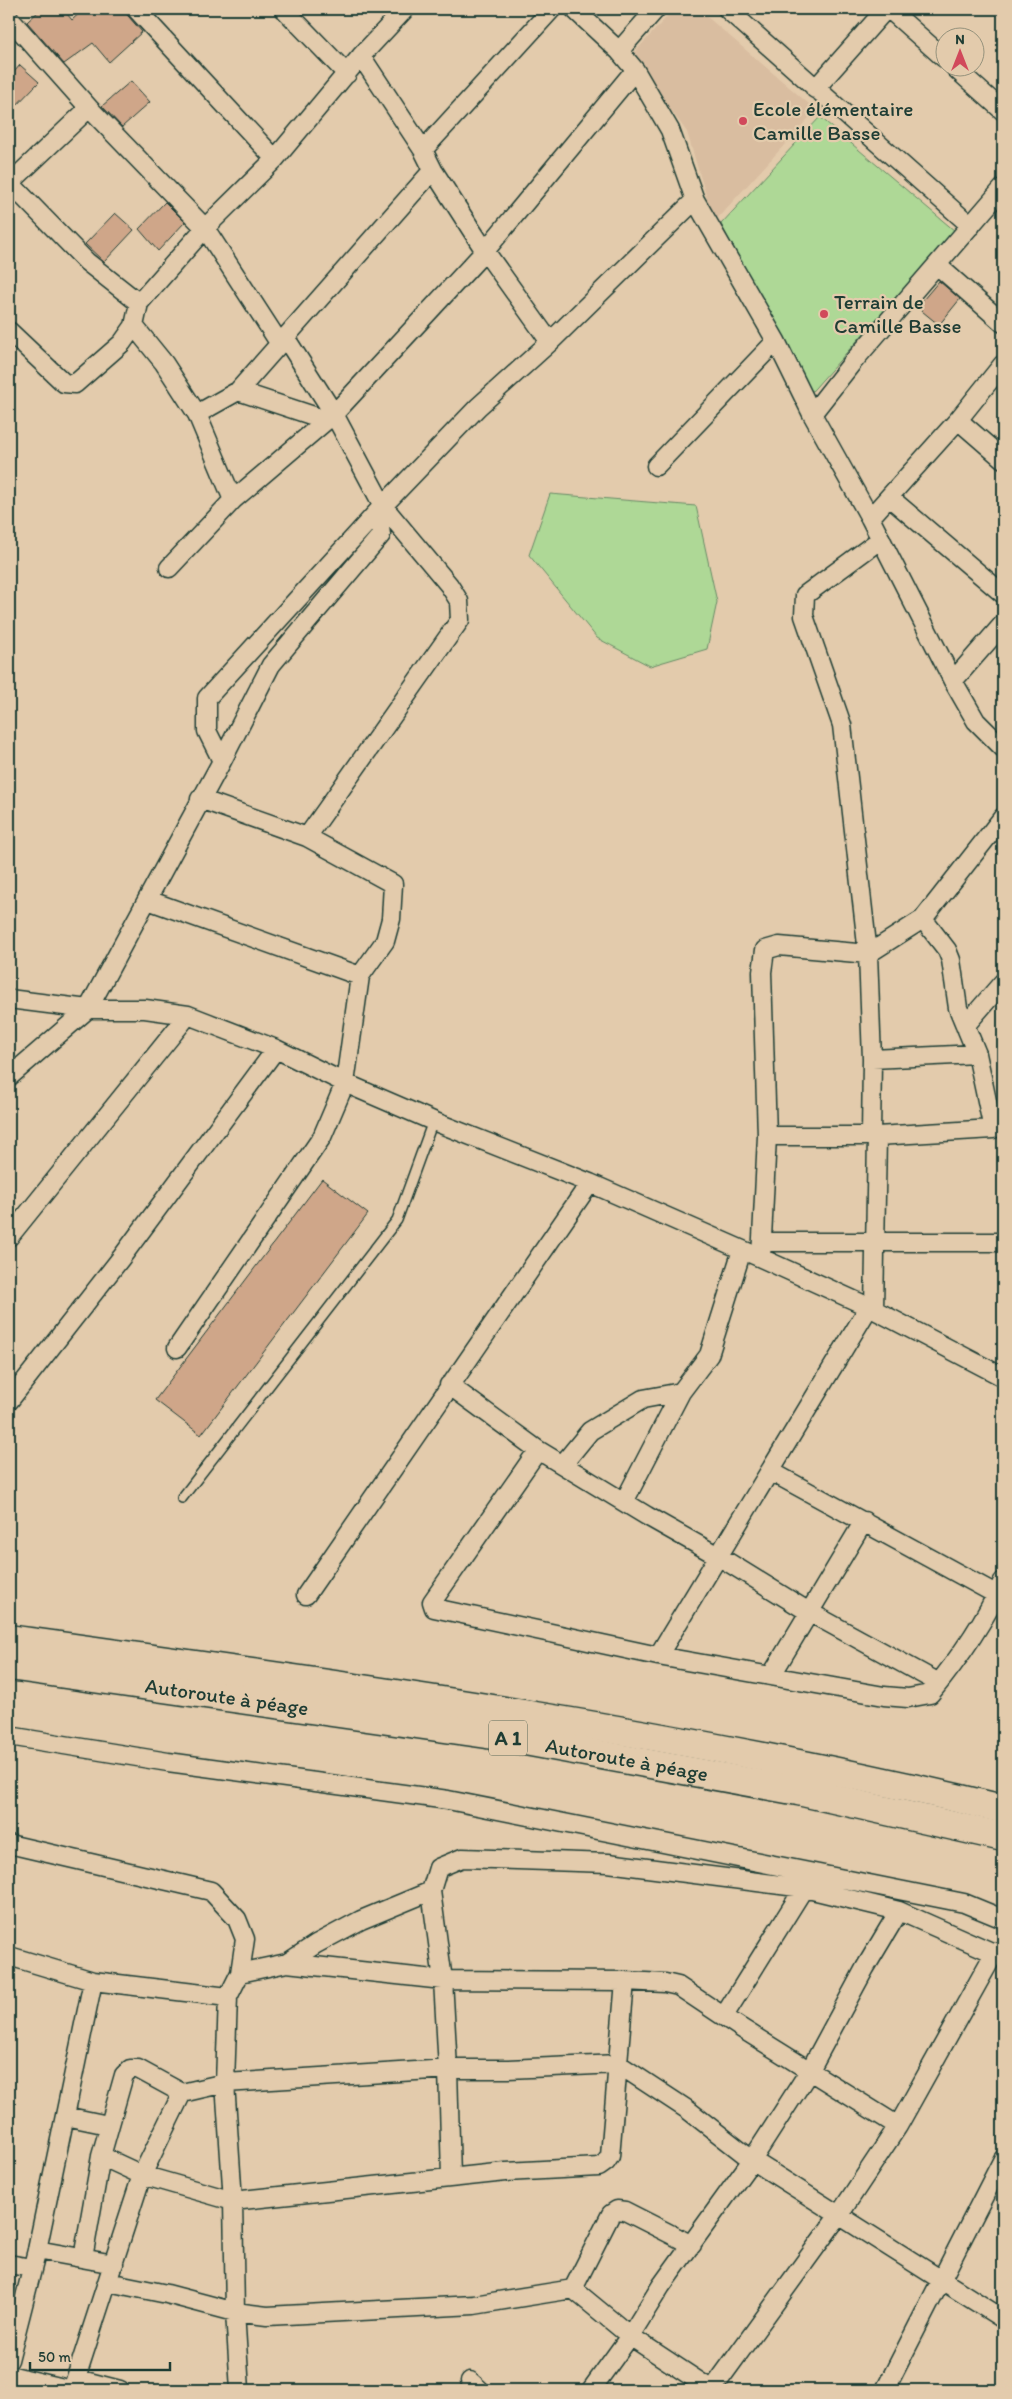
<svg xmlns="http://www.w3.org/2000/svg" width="1012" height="2399" viewBox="0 0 1012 2399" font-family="Itim,sans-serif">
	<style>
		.built { fill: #d9bda0 }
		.green { fill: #aed896; stroke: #668a65 }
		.building { fill: #cfa689; stroke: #1f3d34 }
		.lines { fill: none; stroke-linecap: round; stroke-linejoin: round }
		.service-casing { stroke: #1f3d34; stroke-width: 12 }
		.minor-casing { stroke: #1f3d34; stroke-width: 21 }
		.motorway-casing { stroke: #1f3d34; stroke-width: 31 }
		.service { stroke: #e3cbac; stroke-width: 9 }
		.minor { stroke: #e3cbac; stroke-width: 18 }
		.motorway { stroke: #e3cbac; stroke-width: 28 }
		.poi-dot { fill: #d1495b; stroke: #e3cbac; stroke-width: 2 }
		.labels { text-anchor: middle; stroke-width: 4.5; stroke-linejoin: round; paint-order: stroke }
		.shield { fill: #e3cbac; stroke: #5a6858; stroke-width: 1 }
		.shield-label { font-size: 20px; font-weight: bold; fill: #1f3d34 }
		.poi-label { font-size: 21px; fill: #1f3d34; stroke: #e3cbac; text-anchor: start }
		.street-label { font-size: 21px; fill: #1f3d34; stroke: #e3cbac }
	</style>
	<rect width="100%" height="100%" fill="#e3cbac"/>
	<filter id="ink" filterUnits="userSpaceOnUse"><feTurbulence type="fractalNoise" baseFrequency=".02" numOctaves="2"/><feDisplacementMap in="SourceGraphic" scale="10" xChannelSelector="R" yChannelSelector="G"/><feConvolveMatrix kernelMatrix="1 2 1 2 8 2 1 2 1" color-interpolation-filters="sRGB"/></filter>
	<g filter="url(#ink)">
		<path class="built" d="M674,9h24l118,101 -102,112 -27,-90 -42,-57 -12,-21z"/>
		<path class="green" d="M820,117l135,114 -148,166 -86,-173z
			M550,494l146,12 21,96 -10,47 -57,17 -53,-28 -68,-83z"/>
		<path class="building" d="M41,9h22l9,11 12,-11h38l20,23 -33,30 -16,-19 -29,21 -37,-42z
			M20,65l19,17 -30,31v-35z
			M131,81l19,21 -28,25 -20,-21z
			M165,202l20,20 -27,29 -19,-22z
			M115,213l19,17 -30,32 -19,-18z
			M939,281l21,18 -21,26 -22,-18z
			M322,1179l46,35 -167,221 -46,-35z"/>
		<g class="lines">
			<defs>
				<path id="service" d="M182,1498l215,-278 36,-99"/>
				<path id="minor" d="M136,9l139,150
					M284,9l63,65
					M574,9l45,42 16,19 35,60 25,70 81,141 36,73 58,104 83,163 23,40 27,27
					M727,9l244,217
					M889,9l55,49
					M9,18l80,90 116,120 75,116
					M619,51l37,-42
					M361,56l62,94 10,20 52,81 65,91
					M955,68l48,43
					M815,89l71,-80
					M423,150l129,-141
					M9,182l78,80 52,41
					M9,184l80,-76
					M937,265l66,58
					M134,326l30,37 33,51 36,86
					M9,331l55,52 11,1 47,-41 12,-17 5,-23 66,-75 70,-69 86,-103 44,-47
					M285,337l49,77 49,92 66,79 10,16 1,19 -153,217
					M238,391l88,29
					M197,414l41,-23 195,-221
					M812,414l40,-51 151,-175
					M958,420l45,39
					M656,466l120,-125
					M889,497l114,97
					M870,518l88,-98 45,-56
					M169,568l64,-68 101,-86 151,-163 150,-181
					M953,681l50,-57
					M222,761l-15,-30v-33l171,-187 100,-104 72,-65 145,-142
					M148,900l212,76
					M923,919l80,-102
					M9,999l79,10h57l43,6 88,34 69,34 88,38 157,62 171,75 108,49 134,70
					M965,1026l38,-44
					M872,1059l105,-5
					M9,1077l79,-68 134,-248 49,-96 110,-130 -3,-24
					M767,1136h110l116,-7 10,-4
					M871,1136l1,-77 -4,-105 -26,-229 -38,-109 1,-21 76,-56
					M9,1237l179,-222
					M763,1242h240
					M761,1258l6,-122 -5,-164 3,-22 14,-4 89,8 55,-35 24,31 4,10 7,48 19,46 16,75
					M874,1310l3,-174
					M177,1348l145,-211 23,-54 15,-107 25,-35 6,-22 2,-35 -86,-47 -107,-38
					M449,1385l89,65 109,66 71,40 91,56 130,71
					M9,1401l112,-143 155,-209
					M538,1450l-106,152 2,6 224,48 226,40 24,2 22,-4c28,-34 55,-73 73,-113
					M563,1464l27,-33 53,-32 38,-7 28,-37 33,-105
					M770,1471l233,127
					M624,1502l57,-110
					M306,1595l284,-412
					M658,1656l211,-349
					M771,1676l93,-155
					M9,1736l159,26 280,38 516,103 39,16
					M9,1844l202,47 26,28 8,20 -5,34 -12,24 -3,86 8,118 2,111 -68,-18 -59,-12
					M9,1956l84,25 135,16
					M287,1963l156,17 182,1 40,2 13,3 63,42 157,98
					M240,1973l47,-10 29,-19 45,-24 70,-29
					M724,2016l80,-128
					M65,2116l43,9
					M101,2156l41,19 91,26 273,-29 93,-5 7,-5 4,-6 15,-175
					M451,2177l-3,-108 -5,-89 -12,-89 7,-23 24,-10 146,5 196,25 95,23 104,46
					M37,2250l77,14
					M83,2258l18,-102 23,-81 6,-6h8l44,24 43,-10 223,-14h60l110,-5 70,46 64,50 251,159
					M9,2264l22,4
					M573,2289l38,-75 6,-4 8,1 67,34
					M9,2360l28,-110 56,-269
					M9,2375l63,15 70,-215 40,-82
					M77,2379l43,11
					M470,2381l10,9
					M240,2390l-5,-78 32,4 207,-11 99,-16 57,47 82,54
					M591,2390l39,-54 31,-50 91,-126 58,-90 55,-102 34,-57
					M712,2390l127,-175 59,-89 97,-174
					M885,2390l118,-231"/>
				<g id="motorway">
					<path d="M9,1639c333,46 667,91 994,170"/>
					<path id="s1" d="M9,1666l478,68 311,57 205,46"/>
				</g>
			</defs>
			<use href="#service" class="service-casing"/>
			<use href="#minor" class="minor-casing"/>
			<use href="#motorway" class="motorway-casing"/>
			<use href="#service" class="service"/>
			<use href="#minor" class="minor"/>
			<use href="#motorway" class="motorway"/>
		</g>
	</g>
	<g class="poi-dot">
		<circle cx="743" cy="121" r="5"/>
		<circle cx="824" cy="314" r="5"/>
	</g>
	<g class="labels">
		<rect class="shield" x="489" y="1720.5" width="38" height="35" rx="4"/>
		<g class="shield-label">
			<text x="508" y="1745">A 1</text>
		</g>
		<g class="poi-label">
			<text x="753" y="116">Ecole élémentaire<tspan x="753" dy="24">Camille Basse</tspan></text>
			<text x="834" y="309">Terrain de<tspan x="834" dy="24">Camille Basse</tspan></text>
		</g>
		<g class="street-label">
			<text dy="7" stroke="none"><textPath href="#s1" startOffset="220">Autoroute à péage</textPath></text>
			<text dy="7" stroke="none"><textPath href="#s1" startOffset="625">Autoroute à péage</textPath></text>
		</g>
	</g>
	<rect width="1012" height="2399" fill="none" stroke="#e3cbac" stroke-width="30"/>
	<rect x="15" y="15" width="982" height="2369" fill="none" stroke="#1f3d34" stroke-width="2" filter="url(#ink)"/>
	<g transform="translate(960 52)"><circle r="24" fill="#e3cbac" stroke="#95927c"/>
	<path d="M0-4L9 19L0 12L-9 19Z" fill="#d1495b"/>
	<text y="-8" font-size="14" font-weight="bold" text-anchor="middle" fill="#1f3d34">N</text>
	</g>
	<path d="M30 2362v8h140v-8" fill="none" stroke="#1f3d34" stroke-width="2.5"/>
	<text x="38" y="2362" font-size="15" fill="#1f3d34" stroke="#e3cbac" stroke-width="4" paint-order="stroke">50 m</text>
</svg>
